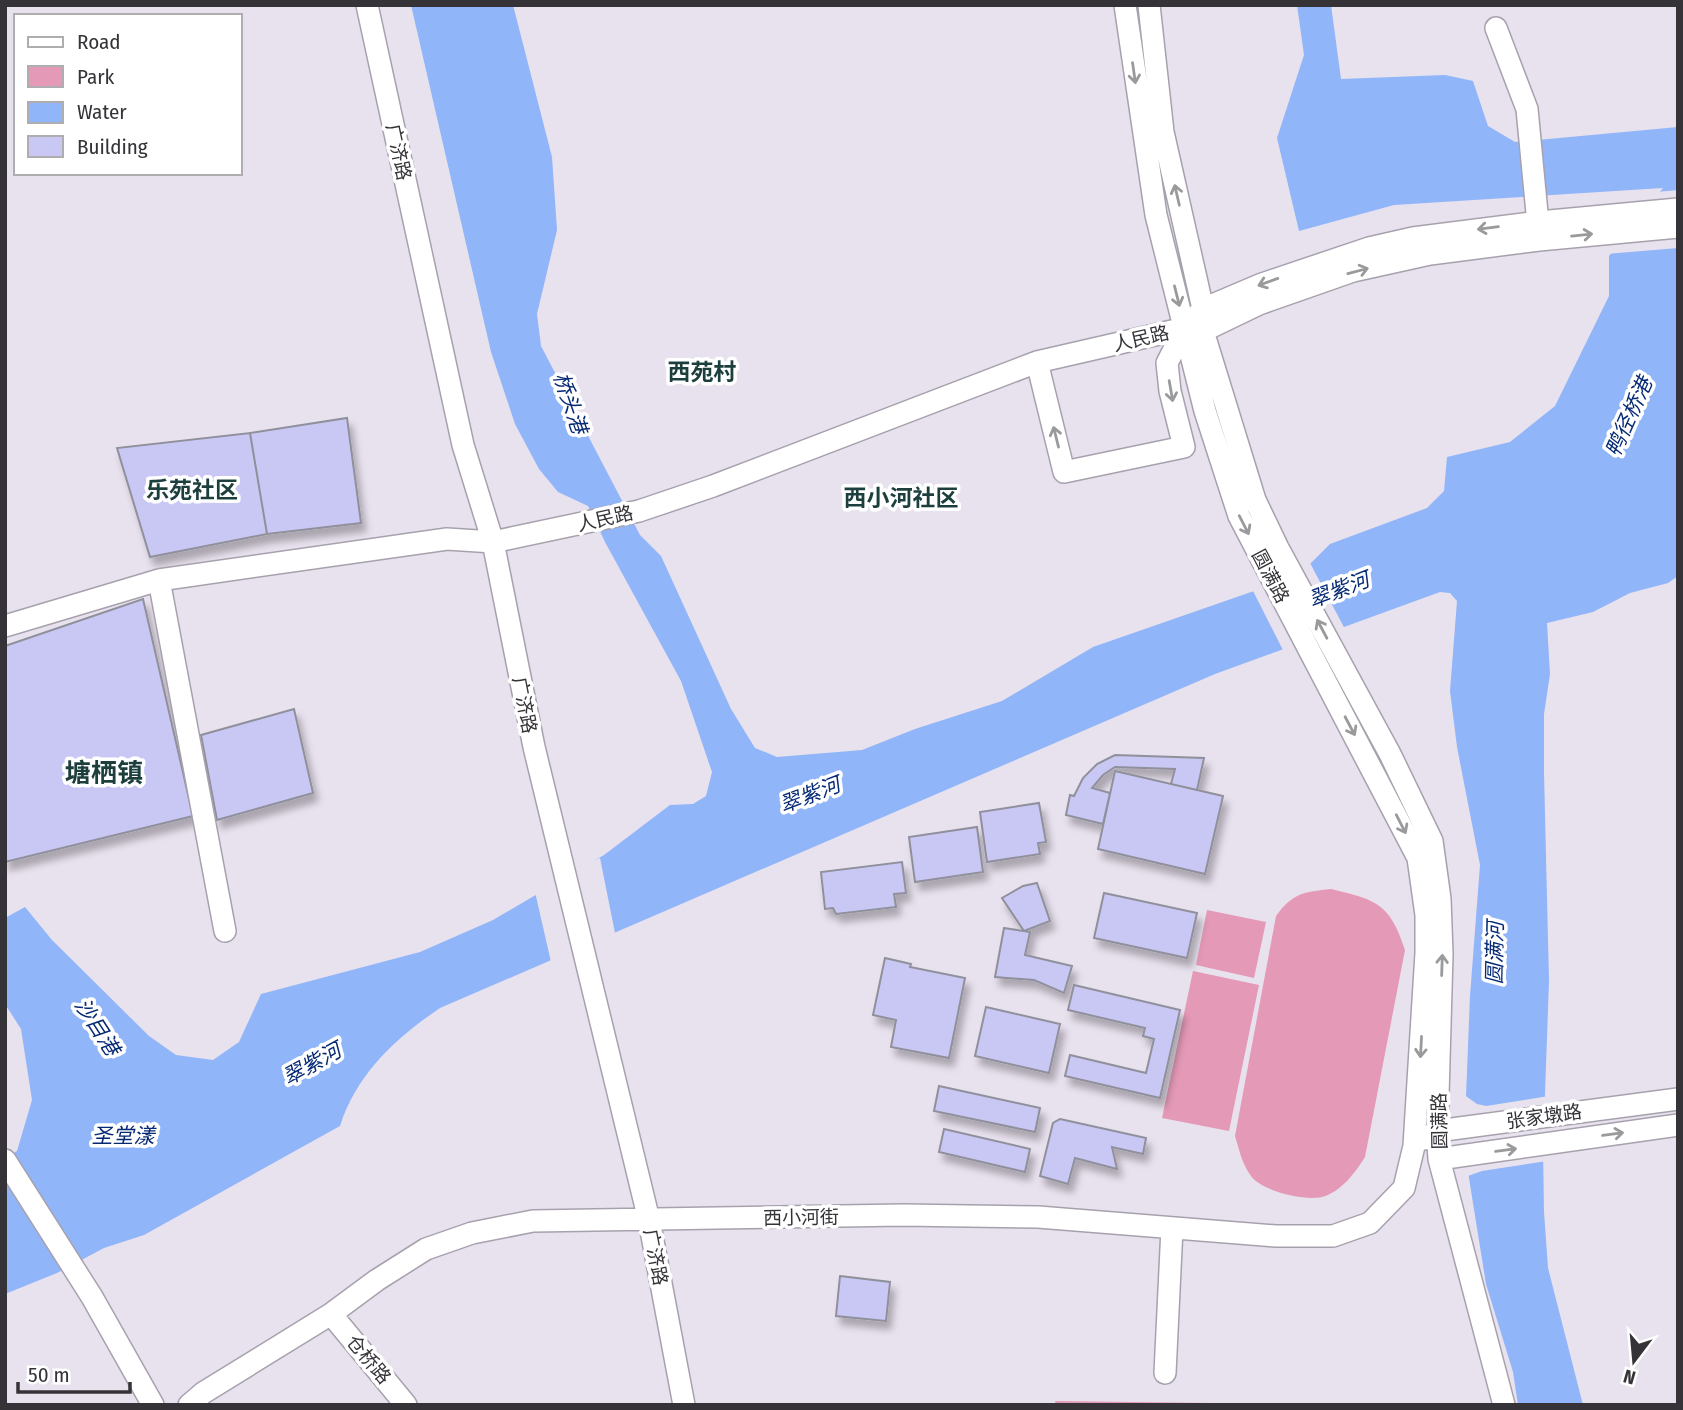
<svg xmlns="http://www.w3.org/2000/svg" width="1683" height="1410" viewBox="0 0 1683 1410" font-family="'Fira Sans Condensed','Noto Sans SC',sans-serif">
	<style>
		.green { fill: #e499b6 }
		.water { fill: #90b5f8 }
		.pier { fill: #e8e1ee }
		.building { fill: #c9c8f5; stroke: #90909c; stroke-width: 2; filter: url(#shadow) }
		.lines { fill: none; stroke-linecap: round; stroke-linejoin: round }
		.minor-casing { stroke: #a7a1ad; stroke-width: 24 }
		.minor { stroke: #fff; stroke-width: 21 }
		.oneway { stroke: #9a999c }
		.labels { text-anchor: middle; stroke-width: 7; stroke-linejoin: round; paint-order: stroke }
		.street-label { font-size: 19px; fill: #363338; stroke: #fff }
		.water-label { font-size: 21px; font-style: italic; fill: #052974; stroke: #fff }
		.quarter-label { font-size: 23px; font-weight: bold; fill: #1c3f3d; stroke: #fff }
		.district-label { font-size: 26px; font-weight: bold; fill: #1c3f3d; stroke: #fff }
	</style>
	<defs>
		<filter id="shadow"><feDropShadow dx="4.5" dy="8" stdDeviation="3.5" flood-color="#0004"/></filter>
	</defs>
	<rect width="100%" height="100%" fill="#e8e1ee"/>
	<path class="green" d="M1331,889c45,11 59,14 74,61l-40,207c-10,16 -24,35 -43,40 -19,4 -60,-6 -71,-21 -9,-12 -12,-27 -16,-40l41,-220c17,-23 27,-24 55,-27z
		M1207,910l59,12 -12,56 -58,-13z
		M1193,971l66,14 -30,146 -67,-13z
		M1055,1401l233,3 14,1h-246z"/>
	<path class="water" d="M411,5h102l39,152 5,73 -20,84 4,32 99,189 21,21 70,153 24,39 22,9 85,-7 53,-21 87,-28 91,-54 193,-67 23,-15 21,-21 97,-36 17,-17 3,-34 63,-15 45,-36 54,-110v-40l54,-68 -269,17 -95,26 -22,-93 27,-83 -7,-50h34l10,74 104,-4 28,6 15,45 27,16 163,-15v449l-10,7 -38,10 -37,19 -46,11 3,51 -6,40v59l5,208 -6,169 1,62 4,56 35,137h-65l-5,-33 -27,-88 -22,-137 6,-151 10,-131 -23,-118 -7,-56 7,-90 -7,-8 -10,-1 -225,82 -775,334c-44,30 -83,65 -100,118l-196,109 -40,13 -47,25 -52,21v-136l12,-7 15,-51 -11,-71 -16,-25v-86l20,-11 27,33 97,96 27,19 37,5 26,-18 22,-48 159,-42 73,-32 111,-65 66,-50 23,-1 13,-8 6,-24 -31,-91 -76,-139 -17,-36 -30,-14 -19,-23 -24,-45 -24,-72z"/>
	<path class="pier" d="M1678,190v58l-72,6 50,-62z
		M1309,561l37,70 -61,23 -34,-67 34,-11z
		M600,858l15,75 -64,29 -16,-70 41,-24z
		M1463,1094l14,10 9,2 63,-10 -2,65 -65,10 -17,6z"/>
	<path class="building" d="M347,418l14,105 -94,11 -17,-101z
		M250,433l17,101 -117,23 -33,-109z
		M143,599l50,217 -188,46v-216z
		M294,709l19,84 -96,27 -16,-85z
		M1115,755l89,3 -7,32 -26,-6 4,-15 -60,-2 -12,8 -11,13 18,5 -7,31 -37,-9 4,-20 4,1 9,-18 14,-14z
		M1115,771l108,25 -18,78 -107,-25z
		M1039,803l7,39 -8,1 2,11 -53,8 -7,-50z
		M977,827l6,45 -68,10 -6,-45z
		M902,862l4,31 -12,1 2,13 -60,7 -3,-6 -8,1 -4,-37z
		M1037,883l13,38 -26,10 -22,-33 21,-12z
		M1104,893l93,20 -10,45 -93,-20z
		M1004,928l26,4 -5,23 47,11 -8,27 -30,-13 -39,-3z
		M885,958l26,6 -1,3 55,11 -16,80 -58,-11 5,-27 -23,-5z
		M1074,985l106,25 -20,88 -95,-22 5,-21 76,18 8,-34 -11,-3 2,-8 -77,-18z
		M986,1007l74,17 -11,49 -74,-17z
		M939,1086l101,22 -5,24 -101,-21z
		M1060,1119l86,19 -3,16 -31,-7 5,22 -42,-11 -7,26 -28,-8 13,-53z
		M944,1129l86,20 -5,23 -86,-20z
		M840,1276l50,6 -4,39 -50,-5z"/>
	<g class="lines">
		<defs>
			<path id="minor" d="M367,5l96,440 30,97 41,205 115,473 35,185
				M1149,5l14,127 40,177v22l52,169 23,48 112,206 42,87 8,58 2,55 -5,177 2,28 65,246
				M1496,28l31,81 12,125
				M1037,362l27,110 120,-25 -14,-56 -3,-28 18,-35 18,-19 59,-25 107,-36 44,-10 126,-16 139,-13
				M159,580l66,351
				M5,626l154,-46 288,-41 46,3 146,-31 74,-25 324,-124 148,-34 18,3 56,-27 94,-33 77,-17 109,-14 139,-13
				M1425,1139l12,-8 241,-32
				M1439,1159l239,-34
				M5,1160l87,137 61,108
				M331,1314l75,91
				M1165,1373l7,-145
				M189,1405l14,-12 128,-79 46,-34 49,-31 46,-16 61,-12 370,-6 135,2 238,19h57l37,-13 34,-35 10,-42 12,-193v-38l-8,-57 -179,-342 -34,-105 -49,-196 -31,-210"/>
		</defs>
		<use href="#minor" class="minor-casing"/>
		<use href="#minor" class="minor"/>
	</g>
	<defs><path id="oneway-shaft" d="M-6 0H5M1.5-3L5.5 0L1.5 3" fill="none" stroke-width="1.6" stroke-linecap="round" stroke-linejoin="round" transform="scale(1.75)"/></defs>
	<g class="oneway">
		<use href="#oneway-shaft" transform="translate(1134 73) rotate(82)"/>
		<use href="#oneway-shaft" transform="translate(1177 195) rotate(-103)"/>
		<use href="#oneway-shaft" transform="translate(1488 228) rotate(173)"/>
		<use href="#oneway-shaft" transform="translate(1582 235) rotate(-6)"/>
		<use href="#oneway-shaft" transform="translate(1358 271) rotate(-15)"/>
		<use href="#oneway-shaft" transform="translate(1268 282) rotate(160)"/>
		<use href="#oneway-shaft" transform="translate(1177 296) rotate(76)"/>
		<use href="#oneway-shaft" transform="translate(1171 391) rotate(80)"/>
		<use href="#oneway-shaft" transform="translate(1056 437) rotate(-104)"/>
		<use href="#oneway-shaft" transform="translate(1244 525) rotate(63)"/>
		<use href="#oneway-shaft" transform="translate(1322 629) rotate(-118)"/>
		<use href="#oneway-shaft" transform="translate(1350 726) rotate(62)"/>
		<use href="#oneway-shaft" transform="translate(1401 824) rotate(63)"/>
		<use href="#oneway-shaft" transform="translate(1442 965) rotate(-88)"/>
		<use href="#oneway-shaft" transform="translate(1421 1047) rotate(93)"/>
		<use href="#oneway-shaft" transform="translate(1613 1134) rotate(-8)"/>
		<use href="#oneway-shaft" transform="translate(1506 1150) rotate(-8)"/>
	</g>
	<g class="labels">
		<g class="street-label">
			<text transform="translate(399 152) rotate(78)" y="7">广济路</text>
			<text transform="translate(1141 338) rotate(-13)" y="7">人民路</text>
			<text transform="translate(605 518) rotate(-13)" y="7">人民路</text>
			<text transform="translate(1271 576) rotate(62)" y="7">圆满路</text>
			<text transform="translate(525 705) rotate(79)" y="7">广济路</text>
			<text transform="translate(1544 1116) rotate(-8)" y="7">张家墩路</text>
			<text transform="translate(1439 1121) rotate(-91)" y="7">圆满路</text>
			<text transform="translate(801 1217) rotate(-1)" y="7">西小河街</text>
			<text transform="translate(656 1257) rotate(79)" y="7">广济路</text>
			<text transform="translate(369 1359) rotate(50)" y="7">仓桥路</text>
		</g>
		<g class="water-label">
			<text transform="translate(570 403) rotate(71)" y="7">桥头港</text>
			<text transform="translate(1629 417) rotate(-66)" y="7">鸭径桥港</text>
			<text transform="translate(1339 590) rotate(-21)" y="7">翠紫河</text>
			<text transform="translate(810 795) rotate(-21)" y="7">翠紫河</text>
			<text transform="translate(1495 953) rotate(-89)" y="7">圆满河</text>
			<text transform="translate(97 1027) rotate(57)" y="7">沙目港</text>
			<text transform="translate(312 1064) rotate(-29)" y="7">翠紫河</text>
			<text x="123" y="1143">圣堂漾</text>
		</g>
		<g class="quarter-label">
			<text x="702" y="380">西苑村</text>
			<text x="192" y="498">乐苑社区</text>
			<text x="901" y="506">西小河社区</text>
		</g>
		<g class="district-label">
			<text x="104" y="782">塘栖镇</text>
		</g>
	</g>
	<rect width="1683" height="1410" fill="none" stroke="#363338" stroke-width="14"/>
	<rect x="14" y="14" width="228" height="161" fill="#ffffff" stroke="#afadaf" stroke-width="2"/>
	<rect x="28" y="37" width="35" height="10" fill="#ffffff" stroke="#afadaf" stroke-width="2"/>
	<text x="77" y="49" font-size="21" fill="#363338">Road</text>
	<rect x="28" y="66" width="35" height="21" fill="#e499b6" stroke="#afadaf" stroke-width="2"/>
	<text x="77" y="84" font-size="21" fill="#363338">Park</text>
	<rect x="28" y="102" width="35" height="21" fill="#90b5f8" stroke="#afadaf" stroke-width="2"/>
	<text x="77" y="119" font-size="21" fill="#363338">Water</text>
	<rect x="28" y="136" width="35" height="21" fill="#c9c8f5" stroke="#afadaf" stroke-width="2"/>
	<text x="77" y="154" font-size="21" fill="#363338">Building</text>
	<g transform="translate(1634 1361) rotate(196)" stroke="#ffffff" stroke-width="5" paint-order="stroke">
	<path d="M0-5L12 26L0 18L-12 26Z" fill="#363338"/>
	<text y="-10" font-size="19" font-weight="bold" text-anchor="middle" fill="#363338">N</text>
	</g>
	<path d="M18 1382v10h112v-10" fill="none" stroke="#363338" stroke-width="3.5"/>
	<text x="28" y="1382" font-size="21" fill="#363338" stroke="#ffffff" stroke-width="5" paint-order="stroke">50 m</text>
</svg>
